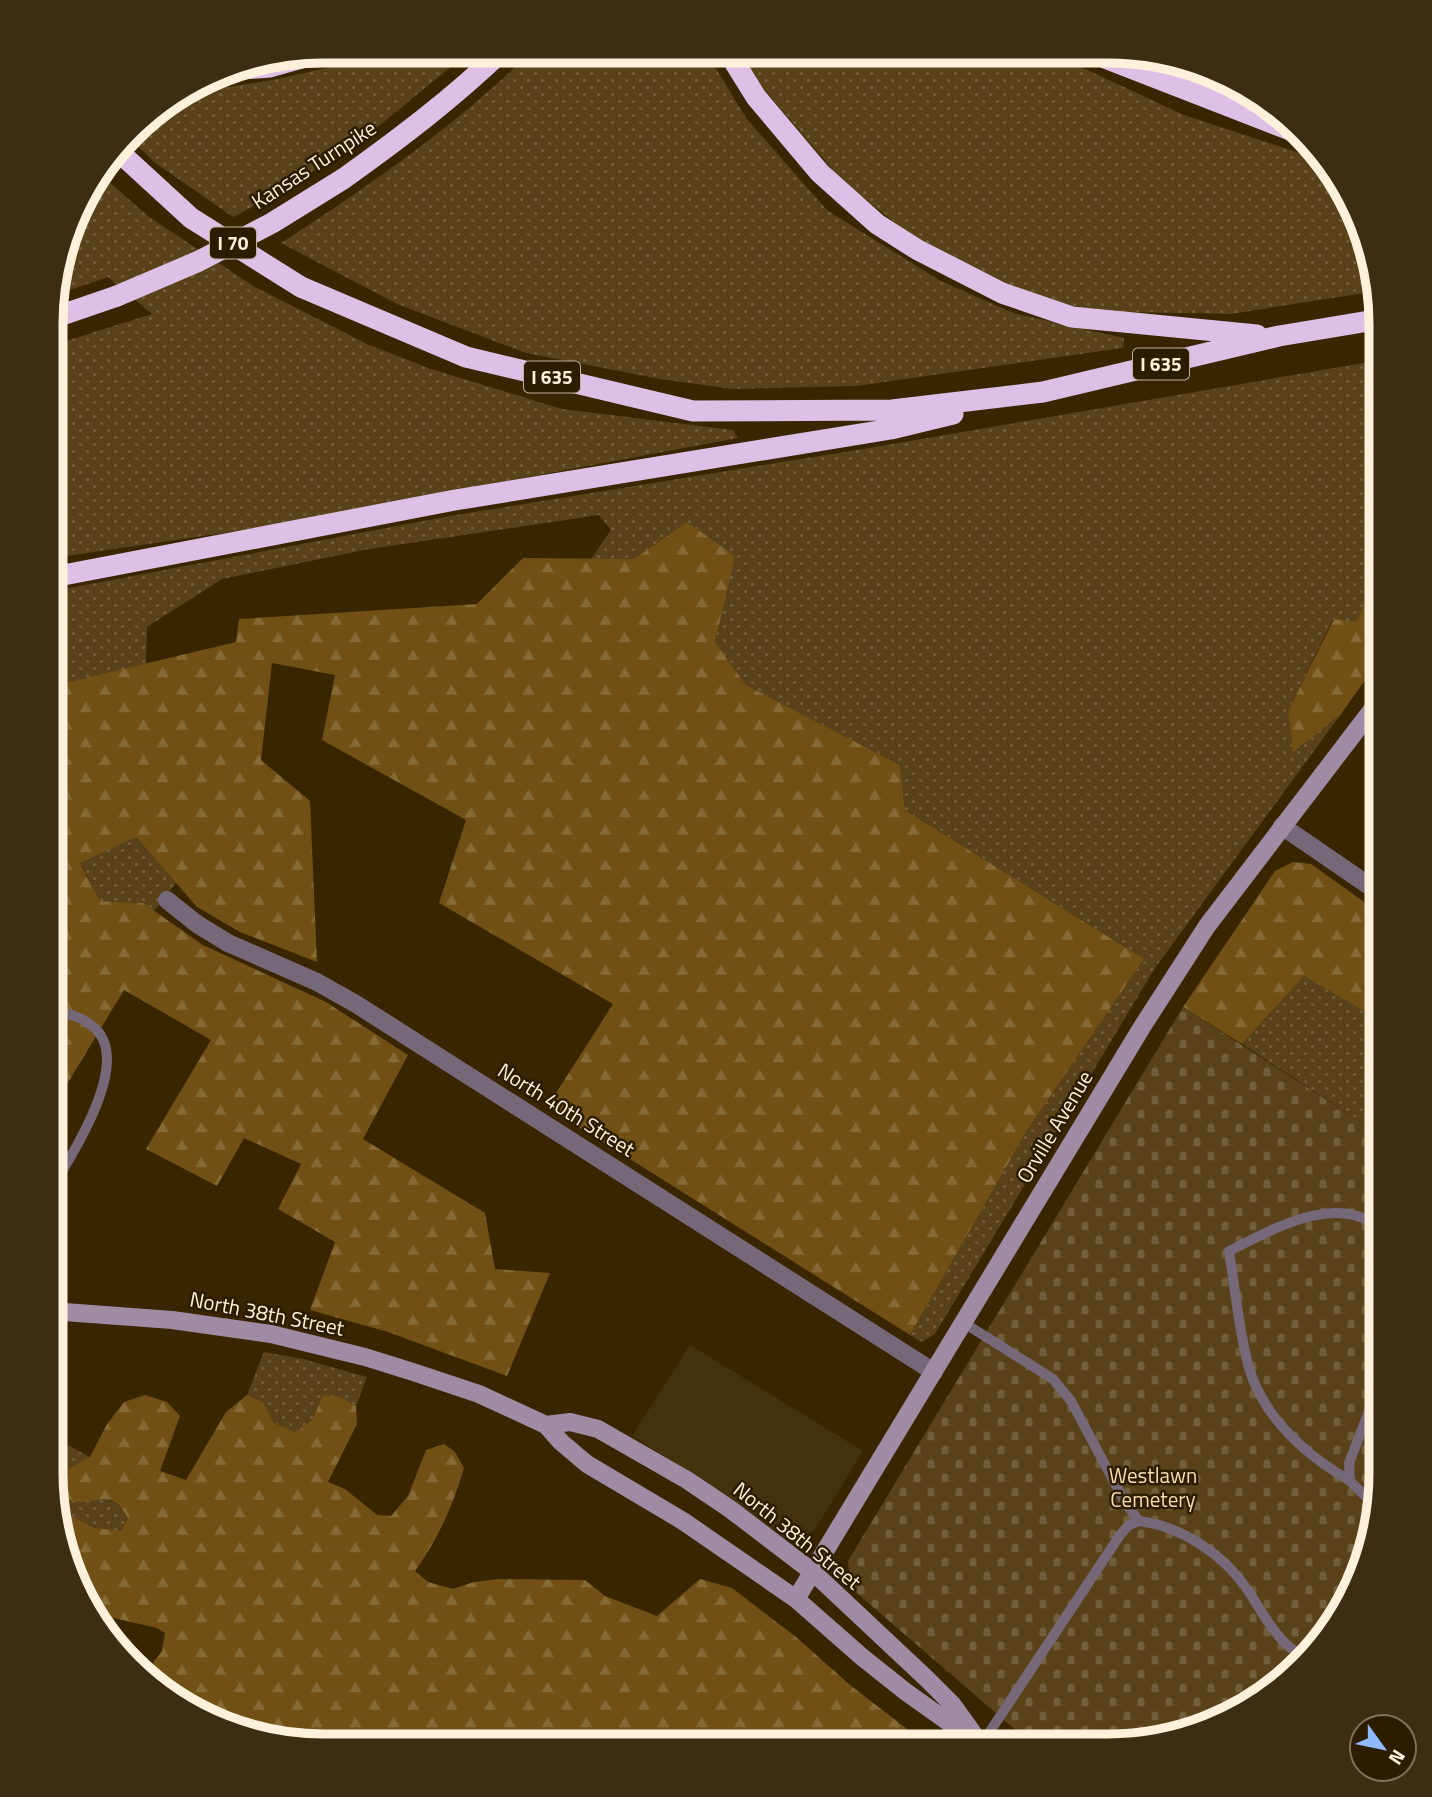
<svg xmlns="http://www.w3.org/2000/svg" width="1432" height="1797" viewBox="0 0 1432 1797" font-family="'Titillium Web',sans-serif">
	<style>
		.built { fill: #44310d }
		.grass { fill: url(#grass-dots) }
		.forest { fill: url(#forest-firs) }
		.cemetery { fill: url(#cemetery-stones) }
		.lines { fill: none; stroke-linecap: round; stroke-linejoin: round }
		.lane { stroke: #756878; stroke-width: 10 }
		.street { stroke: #756878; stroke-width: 18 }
		.secondary { stroke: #9f8ca4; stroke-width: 18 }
		.highway { stroke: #dec0e6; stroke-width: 21 }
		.highway-bridge { stroke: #dec0e6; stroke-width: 21 }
		.labels { text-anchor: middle; stroke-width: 5; stroke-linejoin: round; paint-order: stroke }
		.shield { fill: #2c1c01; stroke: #bfb19a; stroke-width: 2 }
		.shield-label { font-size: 19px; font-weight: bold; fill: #fef1dc }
		.street-label { font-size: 21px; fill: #fef1dc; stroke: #2c1c01 }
		.park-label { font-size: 21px; fill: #f9dcad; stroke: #2c1c01 }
		.rim { fill: none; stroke: #fef1dc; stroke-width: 9 }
	</style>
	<defs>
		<pattern id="grass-dots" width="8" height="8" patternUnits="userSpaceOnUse" patternTransform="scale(1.75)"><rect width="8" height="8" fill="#59421a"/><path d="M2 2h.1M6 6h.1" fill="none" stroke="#725e3b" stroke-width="1.8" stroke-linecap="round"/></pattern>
		<pattern id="forest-firs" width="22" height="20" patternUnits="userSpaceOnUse" patternTransform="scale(1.75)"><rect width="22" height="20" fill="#705014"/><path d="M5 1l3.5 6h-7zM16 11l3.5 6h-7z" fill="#856a36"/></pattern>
		<pattern id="cemetery-stones" width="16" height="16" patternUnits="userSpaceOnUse" patternTransform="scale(1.75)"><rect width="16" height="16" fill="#59421a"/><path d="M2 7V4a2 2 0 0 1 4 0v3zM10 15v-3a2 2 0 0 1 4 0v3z" fill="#725e3b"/></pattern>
	</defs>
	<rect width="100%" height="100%" fill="#392500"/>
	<path class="built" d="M690,1345l173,106 -47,77 -15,13h-16l-79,-58 -74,-47z"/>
	<path class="grass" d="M366,51h104l-102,84 -87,57 -48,25 -79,-55 -25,-25 15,-19 55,-31 24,1 55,-9 56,-13z
		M532,51l174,1 40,66 81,92 112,70 74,33 111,25 -1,10 -267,38 -124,3 -72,-10 -134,-26 -129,-49 -116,-61c88,-57 176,-118 251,-192z
		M739,52l312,1 133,62 134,44 27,29 27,66 5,37 -146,23 -104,-2 -54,-6 -70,-22 -78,-38 -82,-64 -91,-107z
		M99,173l50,44 106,70 114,58 62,24 131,40 171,21 5,8 -494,92 -191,28v-213l99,-31 -44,-37 -55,19v-8l34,-100z
		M1381,360v197l-24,66 -24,-4 -45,92 5,40 48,-37 -186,254 -220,366 -13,8 -12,-7 118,-206 116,-170 -239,-149 -5,-45 -154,-80 -31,-43 19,-86 -47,-34 -53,37h-43l20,-29 -12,-15 -230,34 -147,30 -75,48 -1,37 -94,22 1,-95 397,-75 419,-68z
		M136,837l40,46 -22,28 -11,-8 -43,-2 -20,-39z
		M1304,976l77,45v114l-139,-91z
		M264,1352l39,7 64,18 -11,29 -15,-9 -45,35 -22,-9 -11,-21 -16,-7z
		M51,1436l39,21 -27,15 7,29c25,-2 44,-9 58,17l-8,14 -25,-4 -40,-21 -4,-34z"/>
	<path class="forest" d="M687,522l48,34 -20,86 31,43 154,80 5,45 239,149 -116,170 -118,206 -363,-228 66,-103 -174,-101 27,-83 -144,-80 13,-65 -63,-12 -11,97 49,41 7,161 -77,-30 -43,-25 -61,-70 -56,26 20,38 43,2 60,42 123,57 82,53 -45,84 122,74 10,56 55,4 -43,103 -119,-44 -78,-22 25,-68 -57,-33 23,-45 -57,-26 -27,48 -71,-37 65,-109 -87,-50 -61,101 -11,-7v-398l184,-44 3,-23 238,-15 46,-46 111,1z
		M1381,557v101l-40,56 -48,38 -5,-41 46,-92 23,3z
		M1293,862l18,2 70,50v107l-77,-45 -62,68 -59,-37 92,-136z
		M145,1395l22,7 13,14 -20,55 26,9 40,-68 21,-17 16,7 11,21 22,9 17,-13 10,-24 18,2 15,9 1,18 -29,58 17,7 32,26 14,1 17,-20 18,-46 18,-6 11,8 9,16c-11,38 -26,71 -49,103l13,11 25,7 21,-7 24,-3 87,1 20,16 52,20 43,-37 32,9 64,49 54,48 79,61h-623l-70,-14 -63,-32 -27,-28 16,-21 3,-18 -8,-5 -65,-15 -5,-4 -27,-65 -5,-37 40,21 26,3 7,-13c-18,-34 -35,-10 -60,-18 -5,-1 -10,-6 -15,-8l10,-20 27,-15 17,-33 17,-22z"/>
	<path class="cemetery" d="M1183,1007l198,128v356l-14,70 -32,63 -91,86 -119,36h-91l-183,-158 -3,-27z"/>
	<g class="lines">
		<path class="lane" d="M51,1190c20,-35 86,-132 40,-165 -11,-8 -25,-14 -39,-11
			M964,1323l89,56 18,22 55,103 13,17 -10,4 -9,10 -139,210
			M1381,1380l-32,83 1,18c-44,-26 -86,-63 -101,-113 -10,-36 -14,-80 -20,-117 43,-21 107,-60 152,-22
			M1350,1481l27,27
			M1139,1521c42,5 84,33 108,68 16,24 29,52 55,67"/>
		<path class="street" d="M1282,826l99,68
			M167,900l30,24 31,19 89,39 39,22 578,368"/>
		<path class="secondary" d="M51,1311l121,9 99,14 94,23 48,15 66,22 67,31 15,17 26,22 96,57 113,78 66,58 44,35 76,54
			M546,1425l24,-3 28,7 89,51 43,29 84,64 113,106 25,25 23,32
			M796,1599l346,-572 65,-101 174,-228"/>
		<path class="highway" d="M728,52l28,45 64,76 57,51 41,26 84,43 70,24 185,18
			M1092,53l198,77
			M227,70l43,-3 57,-16
			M118,151l73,67 110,69 165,70 227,54 199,-1 151,-18 236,-56 102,-17
			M343,179c56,-40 109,-80 159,-128
			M53,318l64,-22
			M53,577l402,-77 436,-71 62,-15"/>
		<path class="highway-bridge" d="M117,296l82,-35 73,-38 71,-44"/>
	</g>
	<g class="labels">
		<g class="shield">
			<rect x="210" y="227.5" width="46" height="31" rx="5"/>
			<rect x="1133" y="348.5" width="56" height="31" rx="5"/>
			<rect x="524" y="361.5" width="56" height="31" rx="5"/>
		</g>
		<g class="shield-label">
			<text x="233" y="250">I 70</text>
			<text x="1161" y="371">I 635</text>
			<text x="552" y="384">I 635</text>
		</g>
		<g class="street-label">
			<text transform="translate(314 165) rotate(-33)" y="7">Kansas Turnpike</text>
			<text transform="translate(566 1110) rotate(32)" y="7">North 40th Street</text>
			<text transform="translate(1055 1127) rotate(-59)" y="7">Orville Avenue</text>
			<text transform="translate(267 1314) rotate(11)" y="7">North 38th Street</text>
			<text transform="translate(797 1536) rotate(39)" y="7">North 38th Street</text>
		</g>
		<g class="park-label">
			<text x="1153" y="1483">Westlawn<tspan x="1153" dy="24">Cemetery</tspan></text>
		</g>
	</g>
	<path d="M0 0H1432V1797H0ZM324 63H1108A261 261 0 0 1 1369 324V1473A261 261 0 0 1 1108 1734H324A261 261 0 0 1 63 1473V324A261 261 0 0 1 324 63Z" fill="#3d2d13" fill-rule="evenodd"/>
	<path class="rim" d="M324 63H1108A261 261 0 0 1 1369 324V1473A261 261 0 0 1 1108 1734H324A261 261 0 0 1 63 1473V324A261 261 0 0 1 324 63Z"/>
	<g transform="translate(1383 1748) rotate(123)"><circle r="33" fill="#2c1c01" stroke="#807159" stroke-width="2"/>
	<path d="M0-5L12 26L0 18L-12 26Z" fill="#8eb9fc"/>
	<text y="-10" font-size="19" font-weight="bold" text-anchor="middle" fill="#fef1dc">N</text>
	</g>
</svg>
